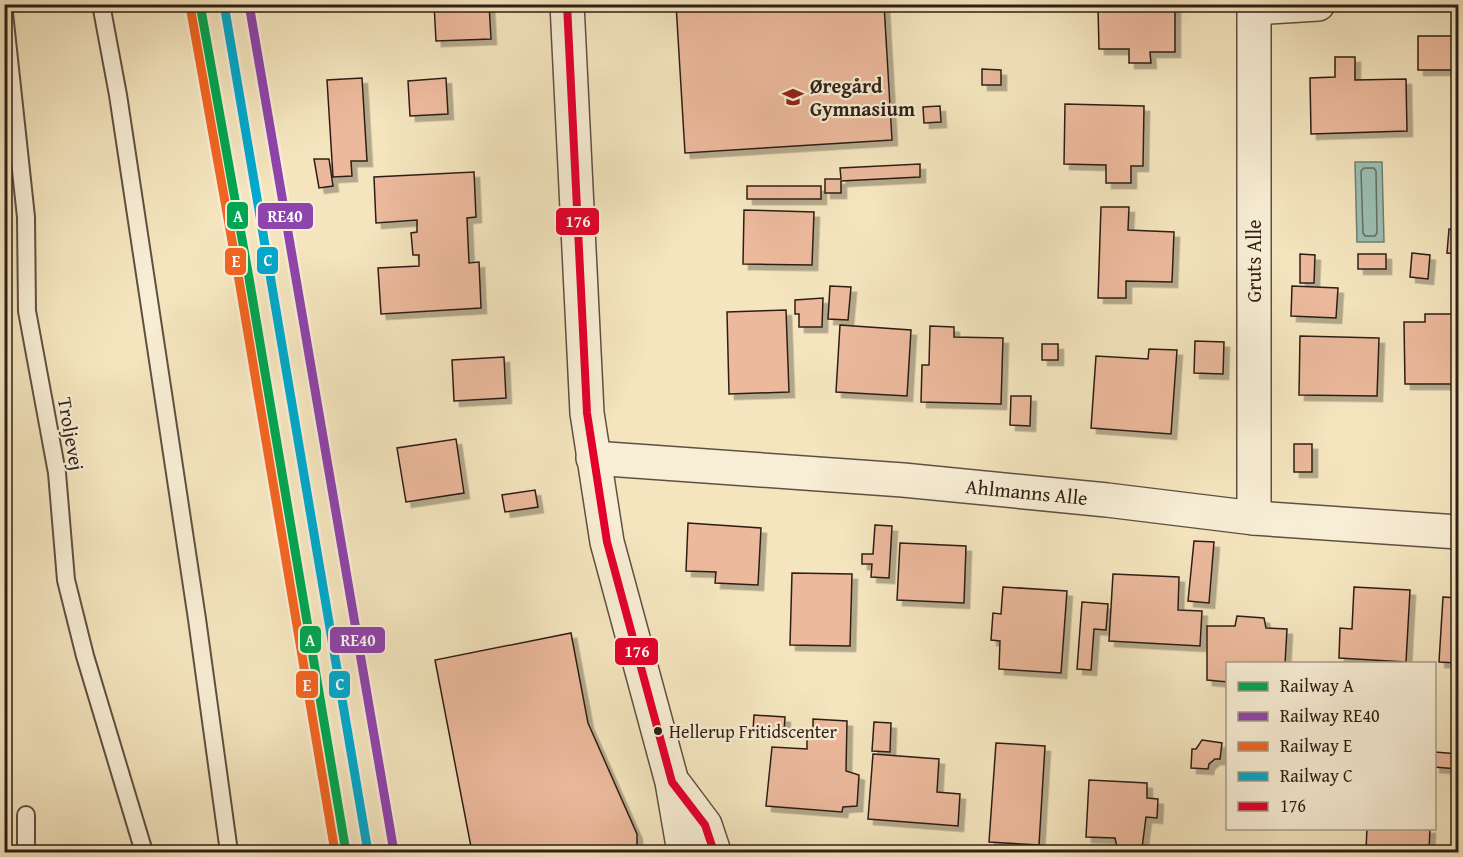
<svg xmlns="http://www.w3.org/2000/svg" width="1463" height="857" viewBox="0 0 1463 857" font-family="'Gentium Book Plus',serif">
	<style>
		.water { fill: #9cbfb3; stroke: #707f74; stroke-width: 1.5 }
		.lines { fill: none; stroke-linecap: round; stroke-linejoin: round }
		.shore { stroke: #656f64; stroke-width: 1.5 }
		.building { fill: #ecb99c; stroke: #2e1f16; stroke-width: 1.5; filter: url(#shadow) }
		.service-casing { stroke: #605040; stroke-width: 20 }
		.minor-casing { stroke: #605040; stroke-width: 36 }
		.tertiary-casing { stroke: #605040; stroke-width: 36 }
		.service { stroke: #f8eed5; stroke-width: 16 }
		.minor { stroke: #f8eed5; stroke-width: 33 }
		.tertiary { stroke: #f8eed5; stroke-width: 33 }
		.bus-1-casing { stroke: #f8eed5; stroke-width: 12 }
		.bus-1 { stroke: #e4002b; stroke-width: 8 }
		.rail-1-casing { stroke: #f8eed5; stroke-width: 14 }
		.rail-2-casing { stroke: #f8eed5; stroke-width: 14 }
		.rail-3-casing { stroke: #f8eed5; stroke-width: 14 }
		.rail-4-casing { stroke: #f8eed5; stroke-width: 14 }
		.rail-1 { stroke: #00a651; stroke-width: 9 }
		.rail-2 { stroke: #8e44ad; stroke-width: 9 }
		.rail-3 { stroke: #f26522; stroke-width: 9 }
		.rail-4 { stroke: #00a9ce; stroke-width: 9 }
		.bus-dot { fill: #2e1f16; stroke: #f8eed5; stroke-width: 2 }
		.labels { text-anchor: middle; stroke-width: 4.5; stroke-linejoin: round; paint-order: stroke }
		.bus-label { font-size: 18px; fill: #2e1f16; stroke: #f8eed5; text-anchor: start }
		.poi-label { font-size: 20px; font-weight: bold; fill: #2e1f16; stroke: #f8eed5; text-anchor: start }
		.street-label { font-size: 20px; fill: #2e1f16; stroke: #f8eed5 }
		.line-badge { stroke: #f8eed5; stroke-width: 2 }
		.badge-label { font-size: 16px; text-anchor: middle; font-weight: bold; fill: #fff }
	</style>
	<defs>
		<filter id="shadow"><feDropShadow dx="5.5" dy="5.5" stdDeviation="0" flood-color="#0004"/></filter>
	</defs>
	<rect width="100%" height="100%" fill="#f4e5be"/>
	<filter id="stains"><feTurbulence type="fractalNoise" baseFrequency=".00333" numOctaves="4"/><feColorMatrix values="0 0 0 0 .2 0 0 0 0 .09 0 0 0 0 .02 0 0 0 .5 -.17"/></filter>
	<radialGradient id="worn" r=".72"><stop offset=".6" stop-color="#630" stop-opacity="0"/><stop offset="1" stop-color="#630" stop-opacity=".3"/></radialGradient>
	<path class="water" d="M1355,162h27l2,80h-27z"/>
	<g class="lines">
		<path class="shore" d="M1364,168h10l2,3 1,62 -2,3h-10l-2,-3 -2,-62z"/>
	</g>
	<path class="building" d="M434,4h55l2,35 -55,2z
		M676,4h208l8,136 -207,13z
		M1107,4h68v48h-25l1,11h-22v-14h-30l-1,-41h9z
		M1418,36h38v34h-38z
		M1335,57h20v23l51,-1 1,52 -96,3 -1,-56 25,-1z
		M982,69l19,1v15h-19z
		M362,78l5,83h-16l1,15 -19,1 -6,-97z
		M446,78l2,36 -38,2 -2,-35z
		M1065,104l79,2 -1,60h-12v17h-25v-18l-42,-1z
		M940,106l1,16 -17,1 -1,-16z
		M314,159h15l4,27 -14,2z
		M920,164v13l-79,4v12h-16v-14h16l-1,-11z
		M474,172l2,45 -9,1 2,45 10,-1 2,46 -100,6 -3,-46 41,-2v-11h-6l-2,-22 6,-1v-12l-41,3 -2,-46z
		M747,186h74v13h-74z
		M1101,207h28l-1,23 46,2 -2,50 -46,-1v17h-28z
		M744,210l70,2 -2,53 -69,-1z
		M1449,229l9,1v24l-11,-1z
		M1412,253l18,2 -2,24 -18,-2z
		M1300,254l15,1 -1,28h-14z
		M1358,254h28v15h-28z
		M830,286l21,1 -3,33 -20,-1z
		M1292,286l46,2 -2,30 -45,-2z
		M823,298l-1,29h-23v-13h-4v-14z
		M786,310l3,82 -60,2 -2,-82z
		M1425,314h33v70h-53l-1,-62h21z
		M840,325l71,5 -4,66 -71,-4z
		M930,326l24,1v10l49,1 -2,66 -80,-2 1,-37h7z
		M1300,336l79,2 -2,58 -78,-1z
		M1195,341l29,1 -1,32 -29,-1z
		M1042,344h16v16h-16z
		M1149,349l28,1 -6,84 -80,-6 5,-72 52,3z
		M504,357l2,41 -52,3 -2,-41z
		M1011,396h20l-1,30 -20,-1z
		M456,439l8,54 -58,9 -9,-54z
		M1294,444h18v28h-18z
		M535,490l3,17 -33,5 -3,-17z
		M688,523l73,5 -3,57 -43,-2 1,-11 -30,-1z
		M875,525l17,1 -3,52 -18,-1 1,-13h-10v-10h11z
		M1194,541l20,1 -5,61 -21,-2z
		M900,543l66,3 -2,57 -67,-3z
		M792,573l60,1 -2,72 -60,-1z
		M1113,574l66,3 -1,33 24,1 -2,35 -91,-5z
		M1003,587l64,4 -6,82 -62,-4 1,-28 -9,-1 2,-27 8,1z
		M1354,587l56,3 -4,72 -67,-4 1,-30 12,1z
		M1443,597l15,1v65l-19,-1z
		M1082,602l26,2 -2,26 -12,-1 -3,41 -14,-1z
		M1237,616l27,2 2,10 21,1 -2,35h-57v18l-21,-2v-54h28z
		M571,633l17,90 49,111v18h-165l-37,-192z
		M754,715l31,2 -1,16 -31,-2z
		M813,719l34,2 -1,50 13,4 -2,31 -14,1 -1,5 -76,-6 6,-59 35,2v-18l6,-2z
		M874,722l17,1 -1,29 -18,-1z
		M1202,740l20,3 -2,16h-5l-6,5 -1,5 -17,-1 1,-19h4z
		M996,743l49,3 -6,99 -50,-3z
		M1435,752l23,2v15l-24,-2z
		M873,754l66,5 -2,33 23,2 -2,32 -90,-7z
		M1458,772v31h-2z
		M1089,780l58,3v15l11,1 -1,19 -11,-1 -4,31 -25,-1 -2,-9 -29,-1z
		M1367,828h63l-1,23 -63,-1z"/>
	<g class="lines">
		<defs>
			<path id="service" d="M101,4l17,91 79,524 32,233
				M4,13l22,204 1,94 30,162 9,107 19,76 59,196
				M26,815v37"/>
			<g id="minor">
				<path d="M1254,8l64,-4"/>
				<path id="s1" d="M593,458l310,22 204,20 147,18 204,14"/>
				<path d="M1254,518v-514"/>
			</g>
			<path id="tertiary" d="M567,4l20,409 20,129 65,240 12,70
				M675,785l30,40 9,27"/>
		</defs>
		<use href="#service" class="service-casing"/>
		<use href="#minor" class="minor-casing"/>
		<use href="#tertiary" class="tertiary-casing"/>
		<use href="#service" class="service"/>
		<use href="#minor" class="minor"/>
		<use href="#tertiary" class="tertiary"/>
		<defs>
			<path id="bus-1" d="M567,4l20,409 20,129 65,240 33,43 9,27"/>
		</defs>
		<use href="#bus-1" class="bus-1-casing"/>
		<use href="#bus-1" class="bus-1"/>
		<defs>
			<path id="rail-1" d="M200,4l49,274 97,574"/>
			<path id="rail-2" d="M249,4l145,848"/>
			<path id="rail-3" d="M190,6l49,274 96,572"/>
			<path id="rail-4" d="M224,4l144,848"/>
		</defs>
		<use href="#rail-1" class="rail-1-casing"/>
		<use href="#rail-2" class="rail-2-casing"/>
		<use href="#rail-3" class="rail-3-casing"/>
		<use href="#rail-4" class="rail-4-casing"/>
		<use href="#rail-1" class="rail-1"/>
		<use href="#rail-2" class="rail-2"/>
		<use href="#rail-3" class="rail-3"/>
		<use href="#rail-4" class="rail-4"/>
	</g>
	<defs>
		<symbol id="school-bare" viewBox="-9 -9 18 18"><path d="M0-5L7-2L0 1L-7-2ZM-4 1L0 2.5L4 1V4Q0 6-4 4Z" fill="#8f2418" stroke="#f8eed5" stroke-width="2.5" paint-order="stroke"/></symbol>
	</defs>
	<g fill-rule="evenodd">
		<use href="#school-bare" x="778" y="82" width="30" height="30"/>
	</g>
	<circle class="bus-dot" cx="658" cy="731" r="5"/>
	<g class="labels">
		<g class="bus-label">
			<text x="669" y="738">Hellerup Fritidscenter</text>
		</g>
		<g class="poi-label">
			<text x="810" y="93">Øregård<tspan x="810" dy="23">Gymnasium</tspan></text>
		</g>
		<g class="street-label">
			<text transform="translate(1254 261) rotate(-90)" y="7">Gruts Alle</text>
			<text transform="translate(71 434) rotate(80)" y="7">Troljevej</text>
			<text dy="7" stroke="none"><textPath href="#s1" startOffset="435">Ahlmanns Alle</textPath></text>
		</g>
	</g>
	<g class="line-badge">
		<rect x="226" y="201" width="23" height="29" rx="6" fill="#00a651"/>
		<rect x="257" y="202" width="57" height="28" rx="6" fill="#8e44ad"/>
		<rect x="555" y="207" width="45" height="29" rx="6" fill="#e4002b"/>
		<rect x="256" y="246" width="23" height="29" rx="6" fill="#00a9ce"/>
		<rect x="224" y="247" width="23" height="29" rx="6" fill="#f26522"/>
		<rect x="299" y="625" width="23" height="29" rx="6" fill="#00a651"/>
		<rect x="329" y="626" width="57" height="28" rx="6" fill="#8e44ad"/>
		<rect x="614" y="637" width="45" height="29" rx="6" fill="#e4002b"/>
		<rect x="328" y="670" width="23" height="29" rx="6" fill="#00a9ce"/>
		<rect x="295" y="670" width="24" height="29" rx="6" fill="#f26522"/>
	</g>
	<g class="badge-label">
		<text x="238" y="222">A</text>
		<text x="285" y="222">RE40</text>
		<text x="578" y="227">176</text>
		<text x="268" y="266">C</text>
		<text x="236" y="267">E</text>
		<text x="310" y="646">A</text>
		<text x="358" y="646">RE40</text>
		<text x="637" y="657">176</text>
		<text x="340" y="690">C</text>
		<text x="307" y="691">E</text>
	</g>
	<rect width="1463" height="857" fill="none" stroke="#f4e5be" stroke-width="24"/>
	<rect x="6" y="6" width="1451" height="845" fill="none" stroke="#2e1f16" stroke-width="3"/>
	<rect x="12" y="12" width="1439" height="833" fill="none" stroke="#2e1f16" stroke-width="1.5"/>
	<rect x="1226" y="662" width="210" height="168" fill="#f8eed5" stroke="#a79b89" stroke-width="1.5"/>
	<rect x="1238" y="682" width="30" height="9" fill="#00a651" stroke="#a79b89" stroke-width="1.5"/>
	<text x="1280" y="692" font-size="18" fill="#2e1f16">Railway A</text>
	<rect x="1238" y="712" width="30" height="9" fill="#8e44ad" stroke="#a79b89" stroke-width="1.5"/>
	<text x="1280" y="722" font-size="18" fill="#2e1f16">Railway RE40</text>
	<rect x="1238" y="742" width="30" height="9" fill="#f26522" stroke="#a79b89" stroke-width="1.5"/>
	<text x="1280" y="752" font-size="18" fill="#2e1f16">Railway E</text>
	<rect x="1238" y="772" width="30" height="9" fill="#00a9ce" stroke="#a79b89" stroke-width="1.5"/>
	<text x="1280" y="782" font-size="18" fill="#2e1f16">Railway C</text>
	<rect x="1238" y="802" width="30" height="9" fill="#e4002b" stroke="#a79b89" stroke-width="1.5"/>
	<text x="1280" y="812" font-size="18" fill="#2e1f16">176</text>
	<rect width="100%" height="100%" filter="url(#stains)"/>
	<rect width="100%" height="100%" fill="url(#worn)"/>
</svg>
